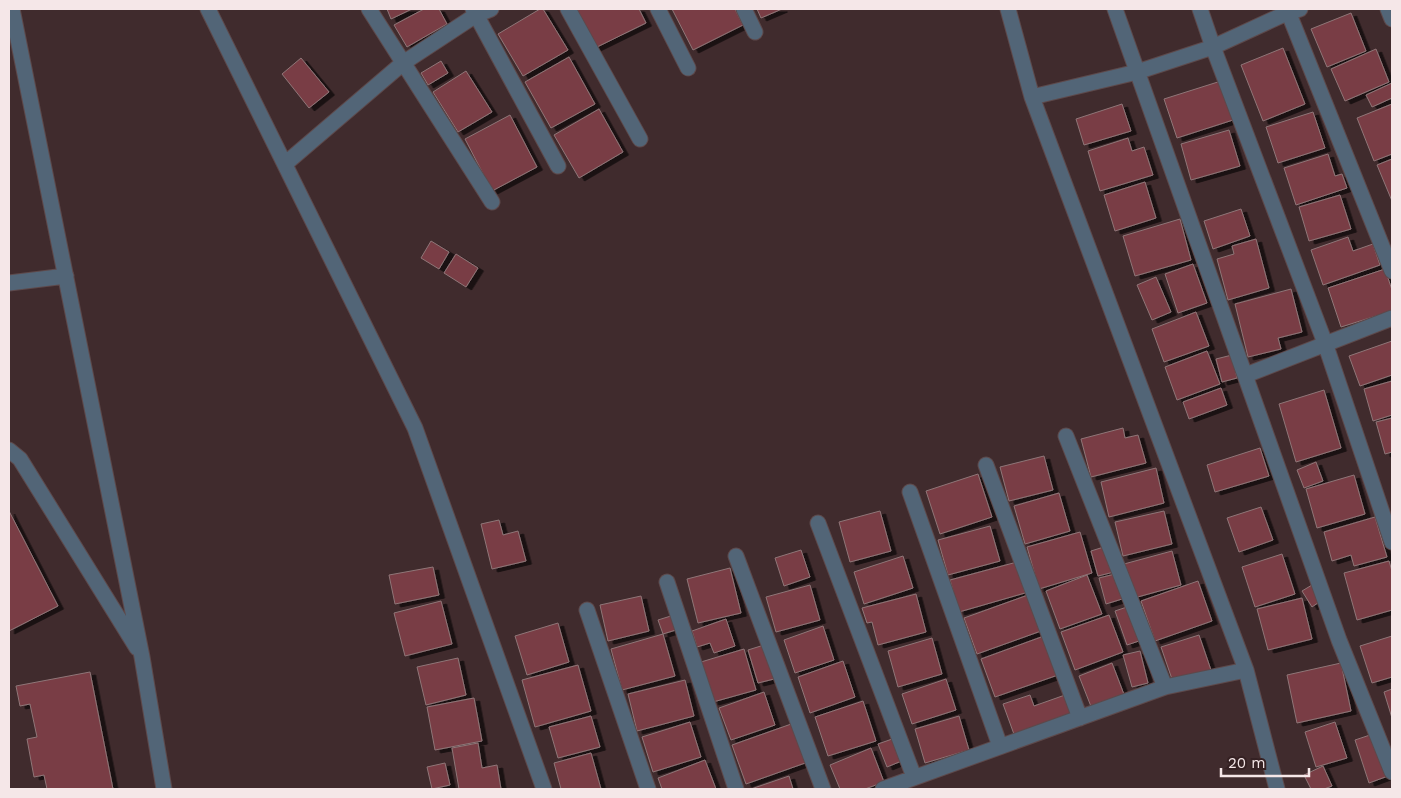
<svg xmlns="http://www.w3.org/2000/svg" width="1401" height="798" viewBox="0 0 1401 798" font-family="'Work Sans',sans-serif">
	<style>
		.building { fill: #793d44; stroke: #8f7678; filter: url(#shadow) }
		.lines { fill: none; stroke-linecap: round; stroke-linejoin: round }
		.street-casing { stroke: #5d494b; stroke-width: 17 }
		.street { stroke: #526577; stroke-width: 15 }
	</style>
	<defs>
		<filter id="shadow"><feDropShadow dx="5.5" dy="3" stdDeviation="0" flood-color="#0009"/></filter>
	</defs>
	<rect width="100%" height="100%" fill="#402b2d"/>
	<path class="building" d="M387,9h25l-21,10z
		M424,9h15l8,15 -40,23 -13,-22z
		M540,9h3l25,41 -45,26 -25,-42z
		M577,9h62l7,14 -51,25z
		M672,9h63l8,16 -50,25z
		M757,9h25l-21,9z
		M1351,13l15,38 -39,16 -16,-38z
		M1283,48l22,56 -42,17 -22,-56z
		M1376,49l13,33 -44,19 -14,-32z
		M569,57l26,47 -44,24 -26,-46z
		M301,58l28,34 -20,16 -27,-34z
		M441,61l7,12 -20,12 -7,-12z
		M466,71l26,41 -34,20 -25,-40z
		M1221,81l12,39 -56,18 -13,-39z
		M1392,83v15l-20,9 -6,-12z
		M1122,104l9,27 -47,14 -8,-26z
		M1392,104v50l-18,7 -17,-43z
		M599,109l24,43 -44,26 -25,-43z
		M1313,112l12,36 -47,15 -12,-36z
		M510,115l27,52 -45,24 -27,-52z
		M1229,130l11,36 -49,14 -10,-36z
		M1128,138l4,13 12,-4 9,28 -53,16 -12,-40z
		M1328,154l7,22 7,-2 5,14 -51,17 -12,-37z
		M1392,159v42l-15,-36z
		M1145,182l11,36 -41,13 -11,-36z
		M1340,195l11,34 -42,12 -10,-34z
		M1241,209l9,27 -37,13 -9,-28z
		M1180,219l11,41 -56,16 -12,-40z
		M1348,237l5,14 20,-7 7,21 -57,20 -12,-35z
		M1256,239l13,49 -41,12 -11,-41 17,-5 -2,-8z
		M431,241l18,11 -10,17 -18,-11z
		M456,254l22,14 -12,19 -22,-14z
		M1193,264l14,39 -29,10 -13,-39z
		M1385,269l7,21v21l-51,16 -13,-39z
		M1156,277l15,35 -19,8 -15,-35z
		M1291,289l11,43 -24,6 3,11 -33,8 -13,-53z
		M1196,312l13,34 -45,16 -12,-33z
		M1392,341v34l-32,11 -11,-30z
		M1207,351l13,33 -43,16 -12,-33z
		M1232,355l5,23 -15,4 -6,-23z
		M1392,381v34l-19,6 -9,-32z
		M1221,388l6,17 -38,14 -6,-17z
		M1324,390l17,58 -45,14 -17,-58z
		M1392,418v34l-7,2 -9,-32z
		M1123,428l2,10 13,-3 8,28 -55,14 -10,-38z
		M1260,448l9,28 -54,16 -8,-27z
		M1044,456l9,34 -44,11 -9,-34z
		M1316,462l7,19 -19,7 -7,-18z
		M1156,468l8,35 -55,14 -8,-35z
		M978,474l14,43 -52,17 -14,-43z
		M1354,475l11,39 -48,14 -11,-39z
		M1059,493l11,38 -45,13 -11,-38z
		M1261,507l12,33 -34,12 -12,-34z
		M9,511l49,95 -49,25z
		M880,511l11,40 -41,11 -11,-40z
		M1164,511l8,33 -49,12 -8,-34z
		M1375,517l12,40 -33,9 -3,-11 -19,6 -8,-29z
		M499,520l4,15 15,-4 8,30 -34,8 -11,-45z
		M990,526l10,35 -52,14 -10,-35z
		M1080,532l12,41 -53,16 -12,-42z
		M1107,546l7,26 -16,4 -7,-25z
		M801,550l9,27 -26,9 -9,-28z
		M1172,551l9,34 -47,13 -10,-34z
		M1282,554l13,40 -40,13 -13,-40z
		M903,556l10,32 -49,16 -10,-32z
		M1389,561l3,10v39l-35,10 -13,-47z
		M1017,562l8,31 -66,19 -9,-32z
		M433,567l6,28 -44,9 -6,-29z
		M730,568l11,45 -43,10 -11,-44z
		M1115,574l7,25 -16,5 -7,-26z
		M1087,575l15,39 -42,15 -14,-38z
		M1198,581l14,40 -57,20 -14,-40z
		M810,585l10,35 -44,12 -10,-35z
		M1312,585l10,15 -10,7 -10,-16z
		M916,594l10,38 -48,13 -6,-23 -5,1 -5,-15z
		M1028,595l13,36 -64,23 -13,-36z
		M641,596l8,35 -41,10 -8,-36z
		M1302,598l10,41 -44,11 -11,-41z
		M441,601l11,43 -47,12 -11,-43z
		M1130,606l12,34 -15,5 -12,-34z
		M674,615l5,14 -16,5 -5,-14z
		M1109,615l14,37 -48,18 -14,-38z
		M726,619l9,27 -21,7 -4,-10 -13,4 -5,-16z
		M558,623l11,39 -42,13 -12,-39z
		M823,626l11,34 -39,13 -11,-33z
		M663,634l12,42 -53,14 -11,-41z
		M1199,635l13,38 -38,12 -13,-38z
		M1044,636l14,39 -63,22 -14,-38z
		M1392,636v41l-20,6 -12,-37z
		M932,638l10,36 -44,13 -10,-36z
		M764,645l10,34 -16,4 -10,-33z
		M744,649l12,41 -43,12 -12,-40z
		M1140,651l8,32 -16,4 -9,-32z
		M458,658l8,37 -40,10 -9,-38z
		M843,661l12,36 -45,16 -12,-36z
		M1112,663l13,34 -33,12 -13,-33z
		M1341,663l10,48 -54,12 -10,-48z
		M578,665l13,46 -56,16 -13,-47z
		M90,672l23,117h-66l-3,-14 -10,2 -7,-38 10,-2 -7,-33 -10,2 -4,-20z
		M946,679l10,31 -44,14 -10,-30z
		M685,680l9,36 -57,15 -9,-37z
		M1392,689v29l-8,-26z
		M764,692l11,33 -44,15 -12,-32z
		M1030,695l4,11 31,-11 7,21 -57,21 -12,-33z
		M474,698l8,43 -47,9 -8,-43z
		M863,701l13,40 -48,15 -13,-39z
		M591,716l9,31 -42,11 -9,-31z
		M959,716l10,34 -44,13 -10,-34z
		M690,722l11,35 -48,15 -11,-35z
		M1335,722l12,36 -31,9 -11,-35z
		M794,723l14,39 -62,22 -14,-39z
		M1373,734l15,42 -19,7 -14,-43z
		M895,738l9,22 -17,7 -9,-23z
		M478,743l4,25 15,-3 4,24h-42l-7,-41z
		M871,748l13,34 -19,7h-25l-10,-24z
		M591,753l10,36h-40l-7,-26z
		M705,760l11,29h-54l-4,-11z
		M445,763l5,22 -18,4 -5,-22z
		M1323,766l9,20 -8,3h-13l-7,-14z
		M789,776l4,13h-42z"/>
	<g class="lines">
		<defs>
			<path id="street" d="M12,9l130,648 22,132
				M208,9l207,419 129,361
				M369,9l123,193
				M473,9l85,157
				M568,9l72,130
				M658,9l30,59
				M744,9l11,23
				M1008,9l24,88 214,573 31,119
				M1115,9l224,631 53,132
				M1200,9l13,38 112,296 67,199
				M1287,9l105,262
				M1388,9l4,10
				M1032,97l105,-25 76,-25 76,-35 11,-3
				M285,164l118,-101 73,-48 15,-6
				M9,283l57,-7
				M1246,375l146,-57
				M1066,436l99,251
				M9,450l11,9 117,189
				M986,465l94,253
				M910,492l90,254
				M818,523l96,254
				M736,556l87,233
				M667,582l69,207
				M587,610l61,179
				M883,789l282,-102 81,-17"/>
		</defs>
		<use href="#street" class="street-casing"/>
		<use href="#street" class="street"/>
	</g>
	<rect width="1401" height="798" fill="none" stroke="#f5e7e8" stroke-width="20"/>
	<path d="M1221 768v8h88v-8" fill="none" stroke="#f5e7e8" stroke-width="2.5"/>
	<text x="1228" y="768" font-size="15" fill="#f5e7e8" stroke="#352123" stroke-width="4" paint-order="stroke">20 m</text>
</svg>
